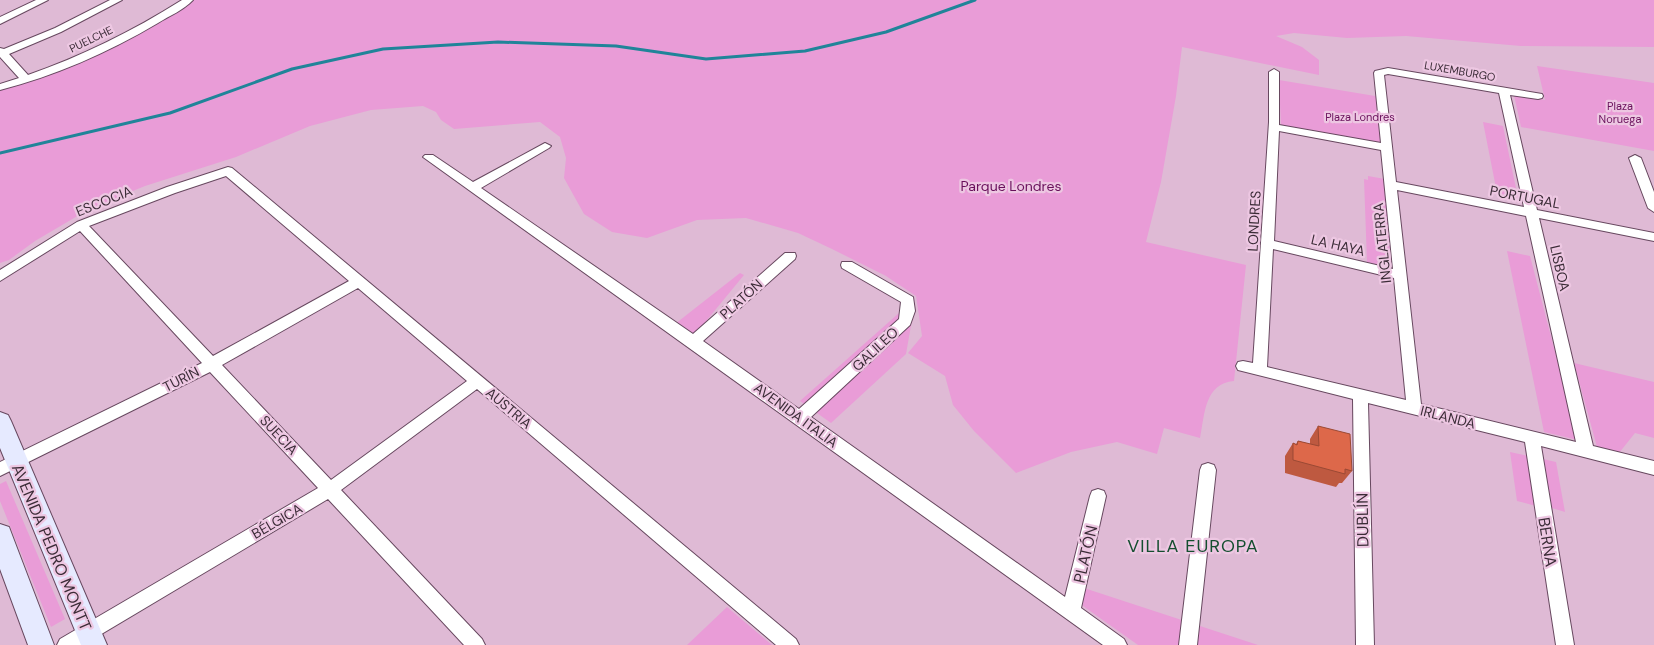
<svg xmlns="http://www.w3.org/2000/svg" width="1654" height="645" viewBox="0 0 1654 645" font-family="'DM Sans',sans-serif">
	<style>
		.green { fill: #e99cd7 }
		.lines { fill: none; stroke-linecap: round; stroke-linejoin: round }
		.stream { stroke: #208499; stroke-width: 3 }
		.street-casing { stroke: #67485f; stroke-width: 2 }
		.secondary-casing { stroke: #67485f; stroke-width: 2 }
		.street { fill: #fff; fill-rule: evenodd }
		.secondary { fill: #e6eaff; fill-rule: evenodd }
		.wall { fill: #be5940 }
		.building { fill: #dd684a; stroke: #9b4934 }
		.labels { text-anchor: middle; stroke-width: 4.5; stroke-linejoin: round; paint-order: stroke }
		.far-street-label { font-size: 11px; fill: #3b2c37; stroke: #edc7e2 }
		.far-park-label { font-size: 11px; fill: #690f5b; stroke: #edc7e2 }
		.park-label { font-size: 14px; fill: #690f5b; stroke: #edc7e2 }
		.street-label { font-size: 14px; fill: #3b2c37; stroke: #edc7e2 }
		.near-street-label { font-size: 16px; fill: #3b2c37; stroke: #edc7e2 }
		.near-neighbourhood-label { font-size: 18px; letter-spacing: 1px; fill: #144e2f; stroke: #edc7e2 }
	</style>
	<rect width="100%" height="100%" fill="#dfbad5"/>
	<path class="green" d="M188,0h1466v47l-133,-1 -115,-10 -59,2 -53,-5 -18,3 26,11 17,13v15l-137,-28 -6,49 -15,86 -15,60 100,23 -12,116c-30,3 -29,33 -34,57l-36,-10 -7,26 -40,-12 -46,10 -55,21 -42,-42 -21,-26 -8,-29 -37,-23 14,-17 -6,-40 -30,-20 -54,-27 -34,-16 -52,-15 -49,2 -50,18 -35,-6 -28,-18 -20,-36 2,-20 -6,-21 -20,-15 -86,7 -13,-9 -5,-8 -13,-6 -52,4 -61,16 -74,31 -91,29 -54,22 -56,33 -26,19 -9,3v-176l67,-23z
		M1537,66l117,17v68l-133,-24 -7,-32 31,5z
		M1279,80l102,17 7,50 -107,-20z
		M1483,122l20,4 15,72 -21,-5z
		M1368,176l17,3 6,89 -24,-6 -3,-83 4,1z
		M1507,251l23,5 48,184 -34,-8z
		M740,273l4,2 -51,62 -18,-13z
		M899,313l13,7 -6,34 -75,69 -31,-22z
		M1574,363l80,19v56l-19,-5 -16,20 -22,-6z
		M1510,452l18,4 8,50 -19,-5z
		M1543,459l13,3 9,50 -13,-4z
		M6,481l59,138 -14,8 -51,-126v-17z
		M1084,588l174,57h-120l-55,-39z
		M727,607l45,38h-85z"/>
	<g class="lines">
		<path class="stream" d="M0,153l170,-40 122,-44 91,-20 115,-7 118,4 90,13 99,-8 81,-19 89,-32"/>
		<defs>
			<path id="street" d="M36,0h12l-48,24v-7z
				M110,0h12l-61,32 -52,22 19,21c54,-19 105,-44 154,-75h11c-9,10 -24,16 -35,23 -49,29 -103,53 -158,67v-6l19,-6 -19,-21v-9l4,1 51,-21z
				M1388,68l154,26 1,2 -1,2 -4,1 -28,-4 27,115 117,23v8l-115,-23 54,228 61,15v14l-113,-29 33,199h-18l-31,-203 -157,-39 6,242h-18l-3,-246 -115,-29 -2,-4 2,-4 5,-1 10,2 16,-241v-50l5,-3 5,3v53l102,18 -7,-70 1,-2zM1388,74l111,19 25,114 -128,-25 -12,-107zM1279,131l102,19 12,119 -119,-28zM1397,190l129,26 50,226 -155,-38zM1273,249l121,29 12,122 -139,-33z
				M545,143l6,3 -2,2 -68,40 212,146 92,-81h10l1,3 -1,3 -92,82 96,68 100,-90 2,-17 -59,-34 -1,-3 1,-3h10l61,35 2,14 -5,14 -99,92 254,180 25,-101 2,-5 6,-2 6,2 2,5 -25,112 43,31 3,6h-24l-680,-488 2,-2h8l40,27z
				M1635,155l6,3 13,34v20l-6,-4 -19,-50z
				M228,167l4,1 564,471 3,6h-23l-299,-256 -136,101 141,149 3,6h-21l-136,-146 -245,146h-26l3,-6 258,-151 -108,-116 -210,104v-14l202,-99 -122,-132 -80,50v-11l77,-48 90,-35zM226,176l123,105 -136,75 -124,-130 86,-33zM358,288l109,93 -136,99 -109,-115z
				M1208,463l6,2 2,5 -19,175h-18l21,-175 2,-5z"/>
			<path id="secondary" d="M0,412l8,3 3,6 96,224h-26l-81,-197z
				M0,524l9,3 3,8 42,110h-26l-28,-76z"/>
		</defs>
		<use href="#street" class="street-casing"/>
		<use href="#secondary" class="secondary-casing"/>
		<use href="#street" class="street"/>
		<use href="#secondary" class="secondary"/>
	</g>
	<path class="wall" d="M1318,426l34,45 -10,12h-3l-3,4 -51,-14v-17l8,-13 3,1 2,-3 12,3v-5z"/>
	<path class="building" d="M1318,426l32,8 2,37 -7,-2v5l-52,-14v-17l4,2 1,-4 21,5z"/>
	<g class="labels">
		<g class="far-street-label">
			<text transform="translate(91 39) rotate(-26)" y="4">PUELCHE</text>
			<text transform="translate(1460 71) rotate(10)" y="4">LUXEMBURGO</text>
		</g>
		<g class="far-park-label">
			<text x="1620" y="110">Plaza<tspan x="1620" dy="13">Noruega</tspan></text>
			<text x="1360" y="121">Plaza Londres</text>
		</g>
		<g class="park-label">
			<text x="1011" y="191">Parque Londres</text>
		</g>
		<g class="street-label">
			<text transform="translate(1525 197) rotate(11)" y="5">PORTUGAL</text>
			<text transform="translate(104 201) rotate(-22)" y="5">ESCOCIA</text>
			<text transform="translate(1254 221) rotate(-87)" y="5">LONDRES</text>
			<text transform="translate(1382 243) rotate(-96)" y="5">INGLATERRA</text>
			<text transform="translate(1338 245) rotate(13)" y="5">LA HAYA</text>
			<text transform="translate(1560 268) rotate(77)" y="5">LISBOA</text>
			<text transform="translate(741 299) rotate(-42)" y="5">PLATÓN</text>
			<text transform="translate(875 349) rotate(-43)" y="5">GALILEO</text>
			<text transform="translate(181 379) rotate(-27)" y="5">TURÍN</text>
			<text transform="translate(509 408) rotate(40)" y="5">AUSTRIA</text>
			<text transform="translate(796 415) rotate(36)" y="5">AVENIDA ITALIA</text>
			<text transform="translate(1448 417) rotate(14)" y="5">IRLANDA</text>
			<text transform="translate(279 435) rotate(47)" y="5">SUECIA</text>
			<text transform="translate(277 521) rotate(-30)" y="5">BÉLGICA</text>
		</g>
		<g class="near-street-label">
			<text transform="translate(1362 520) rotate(-91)" y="6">DUBLÍN</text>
			<text transform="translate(1548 542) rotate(81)" y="6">BERNA</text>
			<text transform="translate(52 547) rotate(67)" y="6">AVENIDA PEDRO MONTT</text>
			<text transform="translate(1085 554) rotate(-77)" y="6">PLATÓN</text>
		</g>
		<g class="near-neighbourhood-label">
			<text x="1193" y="552">VILLA EUROPA</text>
		</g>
	</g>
</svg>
